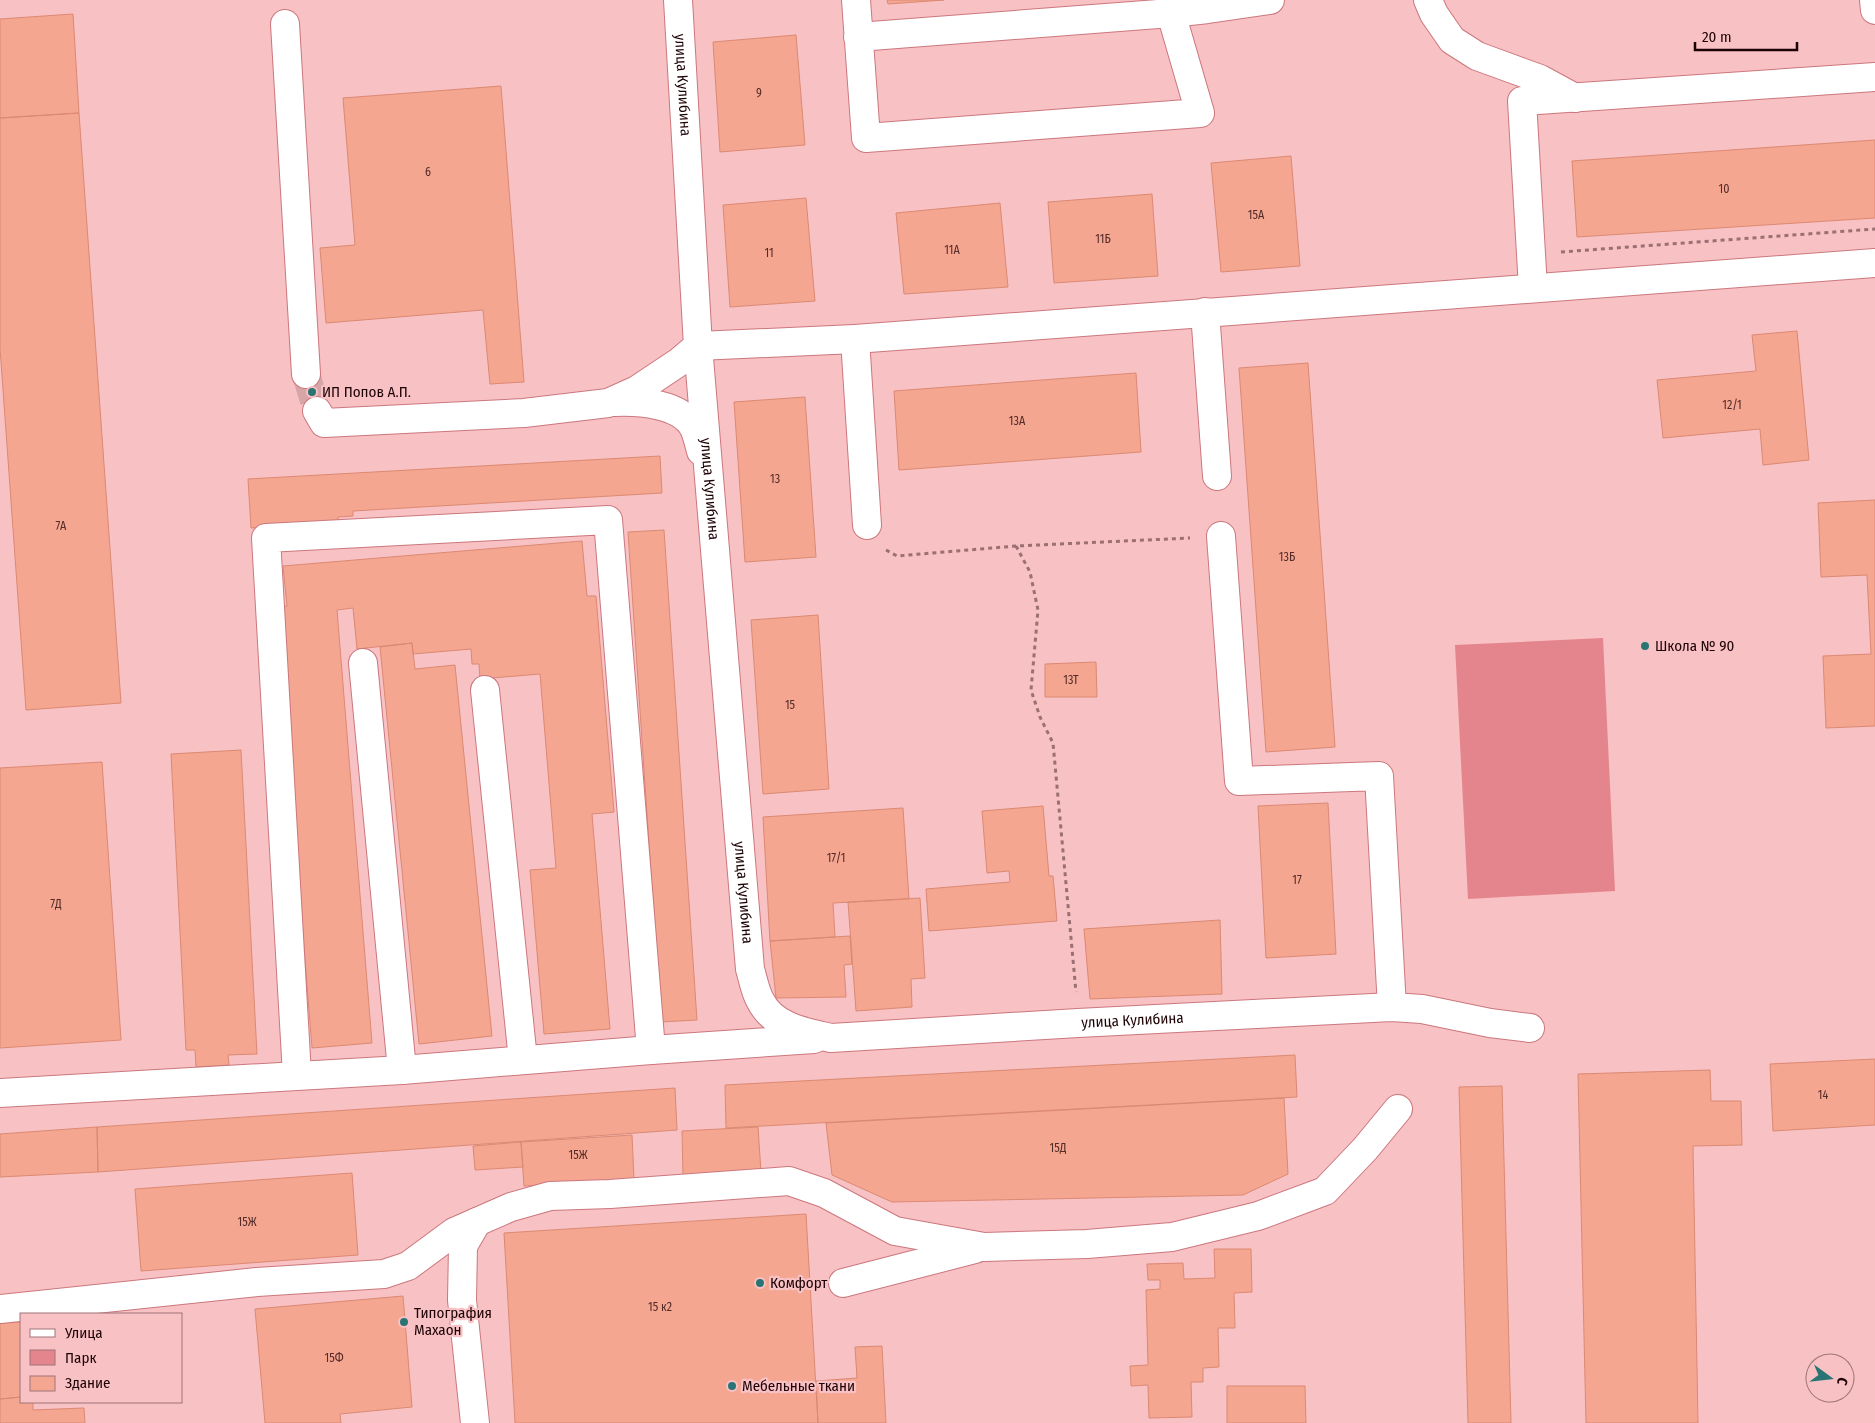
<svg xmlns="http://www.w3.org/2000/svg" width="1875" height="1423" viewBox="0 0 1875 1423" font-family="'Fira Sans Condensed',sans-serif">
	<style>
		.green { fill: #e4848c }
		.building { fill: #f5a690; stroke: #db8973 }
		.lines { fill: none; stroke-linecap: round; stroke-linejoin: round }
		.minor-tunnel { stroke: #d7a4a7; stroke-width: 28; stroke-dasharray: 28 14; stroke-linecap: butt }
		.minor-casing { stroke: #cb777d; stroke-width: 30 }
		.path { stroke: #9b7073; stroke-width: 3; stroke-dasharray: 4 4; stroke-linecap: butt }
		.minor { stroke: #fff; stroke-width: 28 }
		.poi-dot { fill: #2a7474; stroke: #f8c1c4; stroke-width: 2 }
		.labels { text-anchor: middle; stroke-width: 4.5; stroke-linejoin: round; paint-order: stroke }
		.number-label { font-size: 12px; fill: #532b28 }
		.street-label { font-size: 15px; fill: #1d0205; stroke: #f8c1c4 }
		.poi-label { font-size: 15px; fill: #1d0205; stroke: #f8c1c4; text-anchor: start }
	</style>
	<rect width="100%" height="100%" fill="#f8c1c4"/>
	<path class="green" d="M1603,638l12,253 -147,8 -13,-254z"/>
	<path class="building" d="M887,0h57l-56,4z
		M73,14l6,99 -79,5v-99z
		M796,35l9,110 -85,7 -7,-110z
		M501,86l23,296 -34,2 -7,-74 -157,13 -6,-75 35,-3 -12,-147z
		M79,113l42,590 -95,7 -26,-362v-230z
		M1875,140v78l-298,19 -5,-76z
		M1291,156l9,110 -79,6 -10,-109z
		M1152,194l6,82 -104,7 -6,-81z
		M806,198l9,103 -85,6 -7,-102z
		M1000,203l8,84 -104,7 -8,-81z
		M1797,331l12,129 -46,5 -3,-36 -97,9 -6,-58 99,-9 -4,-36z
		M1308,363l27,384 -69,5 -27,-384z
		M1136,373l5,79 -242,18 -5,-79z
		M805,397l11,160 -71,5 -11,-160z
		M660,456l2,37 -309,18v5l-15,1v6l-87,5 -3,-49z
		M1875,500v226l-49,2 -3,-72 48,-2 -4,-79 -46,2 -3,-74z
		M664,530l33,490 -36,2 -33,-490z
		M582,541l5,55h9l18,216 -22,2 18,215 -66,5 -14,-164 26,-2 -16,-194 -60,5 -1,-15h-7l-1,-15 -58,5 -1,-11 -55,6 -4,-41 -16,2 35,433 -60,5 -35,-441 10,-1 -4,-40z
		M818,615l11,174 -66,5 -12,-174z
		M412,643l3,26 40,-4 37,371 -73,8 -39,-397z
		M1096,662l1,35h-52v-33z
		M241,750l16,304 -29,1 1,10 -33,2 -1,-17h-9l-15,-296z
		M102,762l19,278 -121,8v-280z
		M1328,803l8,151 -70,4 -8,-152z
		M1043,806l6,70h4l4,45 -128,10 -3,-42 84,-7 -1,-11 -22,2 -5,-62z
		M903,808l6,91 -76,4 2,34 -65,4 -7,-124z
		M920,898l5,80 -14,1 1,28 -56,4 -8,-109z
		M1220,920l2,74 -132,5 -6,-70z
		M850,936l2,28 -8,1 2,32 -70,1 -6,-57z
		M1295,1055l2,42 -571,31 -1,-43z
		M1875,1059v66l-102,6 -3,-67z
		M1710,1070l1,31h30l1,44 -49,1 5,277h-112l-8,-349z
		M1502,1086l9,337h-43l-9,-336z
		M675,1088l2,42 -579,42 -1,-45z
		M1284,1098l4,76 -45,21 -351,7 -60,-27 -6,-52z
		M97,1127l1,45 -98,5v-43z
		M758,1127l3,45 -78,4 -1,-45z
		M632,1135l2,44 -110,7 -3,-44z
		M521,1142l2,25 -48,3 -2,-24z
		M352,1173l6,82 -217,16 -6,-82z
		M806,1214l12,209h-303l-11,-190z
		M1214,1249h37l1,43 -18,1 1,35h-17l1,39 -16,1v14h-12l1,35 -43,1 -1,-33 -17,1 -1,-20 18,-1 -2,-75 14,-1v-9h-12l-1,-16 36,-1 1,16 31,-1z
		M403,1296l9,111 -72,7 1,9h-76l-10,-114z
		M19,1312l2,2v83l-21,2v-76l20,-1z
		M882,1346l4,77h-68l-2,-42 41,-3 -2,-31z
		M1227,1386h78l1,37h-79z
		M21,1397v5h12v8l51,-2 1,15h-85v-24z"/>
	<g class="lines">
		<path class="minor-tunnel" d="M306,374l11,37"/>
		<defs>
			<g id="minor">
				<path id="s1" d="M678,0l20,346 52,623c3,10 5,22 10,31 13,27 44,32 71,38l247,-15 314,-16 30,2 68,14 40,5"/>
				<path d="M856,0l10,138 334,-25 -29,-100 -313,24"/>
				<path d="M1170,0l1,13 37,-4 62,-9"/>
				<path d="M1428,0l6,14 18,26 25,16 63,23 35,19"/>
				<path d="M1874,0l1,10"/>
				<path d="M285,24l21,350"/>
				<path d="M1533,288l-11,-187 353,-24"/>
				<path d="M1205,312l12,164"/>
				<path d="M855,339l12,186"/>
				<path d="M614,402c24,-1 67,1 80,26 3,7 5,15 7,23"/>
				<path d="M317,411l7,12 200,-10 84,-10 29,-13 42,-28 19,-16 157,-7 1020,-76"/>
				<path d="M1221,536l18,245 140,-5 13,231"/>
				<path d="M363,663l39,407"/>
				<path d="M485,690l38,370"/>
				<path d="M297,1075l-31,-537 342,-18 43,530"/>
				<path d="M0,1093l402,-23 249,-20 163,-11"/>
				<path d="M843,1283l132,-34"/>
				<path d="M0,1309l257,-27 127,-8 24,-8 46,-34 57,-25 39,-11 60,-2 179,-13 35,12 71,38 89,16 103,-3 85,-7 86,-21 67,-25 40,-42 33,-40"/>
				<path d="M475,1423l-13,-123 1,-54 14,-24"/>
			</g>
		</defs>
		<use href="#minor" class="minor-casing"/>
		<path class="path" d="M1561,252l314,-23
			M1016,546l14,26 8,38 -7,80 9,27 13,26 23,249
			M886,550l11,6 119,-10 174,-8"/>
		<use href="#minor" class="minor"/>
	</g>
	<g class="poi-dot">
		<circle cx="312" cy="392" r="5"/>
		<circle cx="1645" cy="646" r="5"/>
		<circle cx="760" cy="1283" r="5"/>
		<circle cx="404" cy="1322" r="5"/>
		<circle cx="732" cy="1386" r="5"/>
	</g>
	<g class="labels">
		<g class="number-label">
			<text x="759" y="97">9</text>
			<text x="428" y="176">6</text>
			<text x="1724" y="193">10</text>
			<text x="1256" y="219">15А</text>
			<text x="1103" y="243">11Б</text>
			<text x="952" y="254">11А</text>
			<text x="769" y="257">11</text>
			<text x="1732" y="409">12/1</text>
			<text x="1017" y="425">13А</text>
			<text x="775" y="483">13</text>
			<text x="61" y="530">7А</text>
			<text x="1287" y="561">13Б</text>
			<text x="1071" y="684">13Т</text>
			<text x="790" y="709">15</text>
			<text x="836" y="862">17/1</text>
			<text x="1297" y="884">17</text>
			<text x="56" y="908">7Д</text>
			<text x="1823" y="1099">14</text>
			<text x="1058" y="1152">15Д</text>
			<text x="578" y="1159">15Ж</text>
			<text x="247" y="1226">15Ж</text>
			<text x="660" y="1311">15 к2</text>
			<text x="334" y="1362">15Ф</text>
		</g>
		<g class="street-label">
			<text dy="5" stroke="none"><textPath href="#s1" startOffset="85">улица Кулибина</textPath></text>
			<text dy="5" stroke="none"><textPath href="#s1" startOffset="490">улица Кулибина</textPath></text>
			<text dy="5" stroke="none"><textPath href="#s1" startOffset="895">улица Кулибина</textPath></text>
			<text dy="5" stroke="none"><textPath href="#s1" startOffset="1390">улица Кулибина</textPath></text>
		</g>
		<g class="poi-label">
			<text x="322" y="397">ИП Попов А.П.</text>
			<text x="1655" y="651">Школа № 90</text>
			<text x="770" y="1288">Комфорт</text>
			<text x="414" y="1318">Типография<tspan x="414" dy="17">Махаон</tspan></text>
			<text x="742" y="1391">Мебельные ткани</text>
		</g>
	</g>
	<rect x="20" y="1313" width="162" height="90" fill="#f8c1c4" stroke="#a07578"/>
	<rect x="30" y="1329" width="25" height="8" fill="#ffffff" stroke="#a07578"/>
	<text x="65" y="1338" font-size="15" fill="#1d0205">Улица</text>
	<rect x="30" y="1350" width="25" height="15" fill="#e4848c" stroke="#a07578"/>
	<text x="65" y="1363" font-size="15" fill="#1d0205">Парк</text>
	<rect x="30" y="1376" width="25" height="15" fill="#f5a690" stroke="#a07578"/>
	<text x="65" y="1388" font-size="15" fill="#1d0205">Здание</text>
	<g transform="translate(1830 1378) rotate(105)"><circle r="24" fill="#f8c1c4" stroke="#a07578"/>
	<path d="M0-4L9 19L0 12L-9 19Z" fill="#2a7474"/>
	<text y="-8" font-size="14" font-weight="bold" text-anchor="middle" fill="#1d0205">С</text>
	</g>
	<path d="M1695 42v8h102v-8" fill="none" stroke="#1d0205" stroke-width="2.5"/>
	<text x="1702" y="42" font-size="15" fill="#1d0205" stroke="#f8c1c4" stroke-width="4" paint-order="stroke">20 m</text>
</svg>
